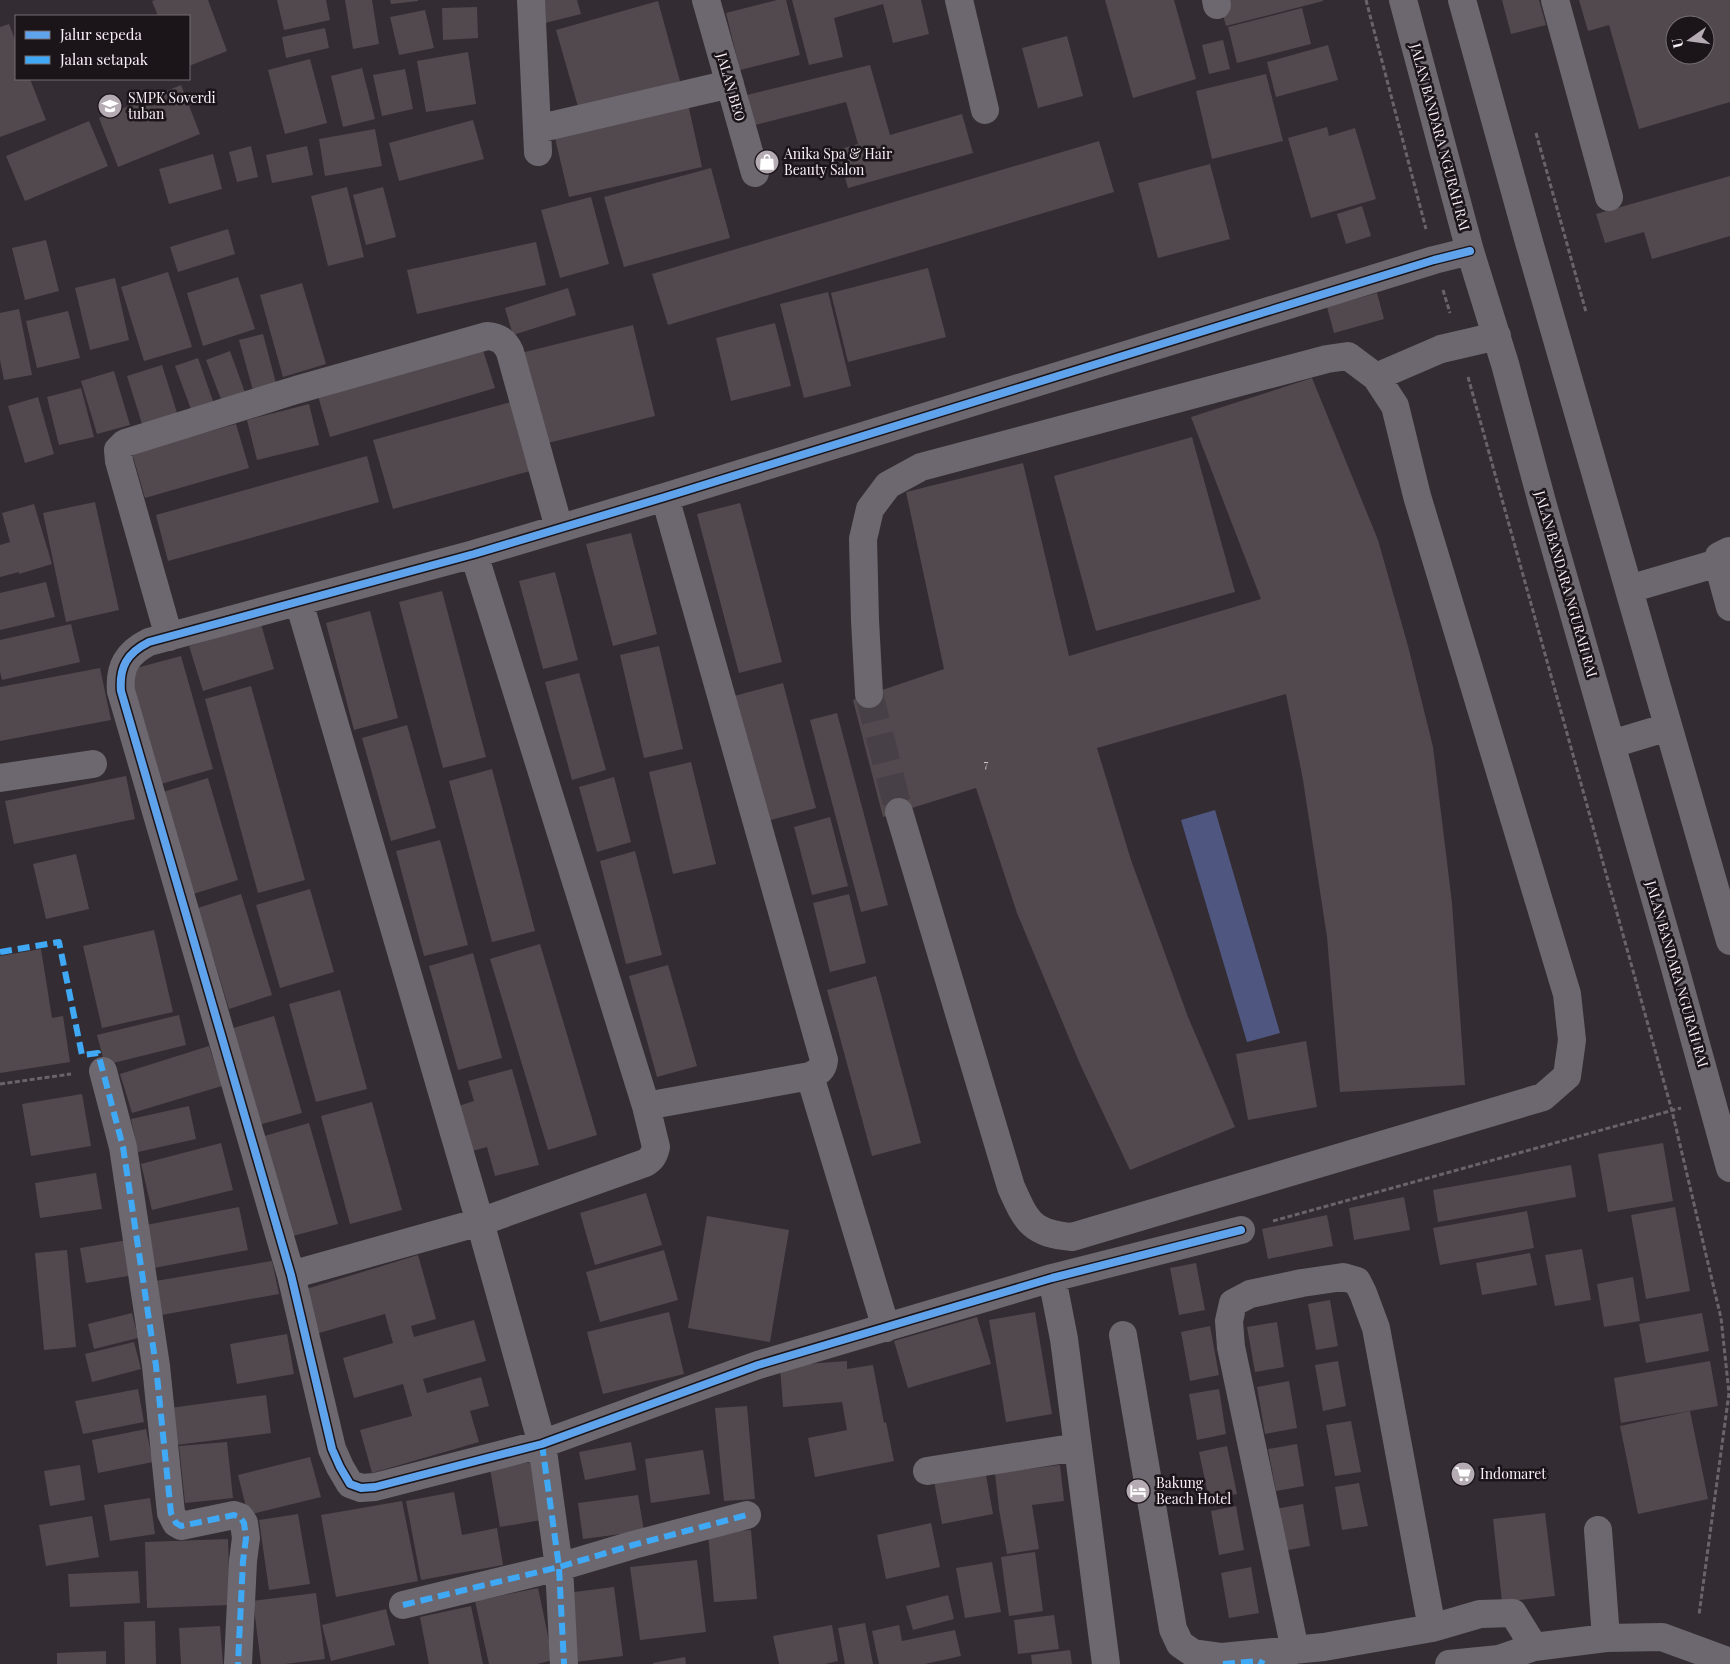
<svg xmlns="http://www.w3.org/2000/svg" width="1730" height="1664" viewBox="0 0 1730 1664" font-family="'Playfair Display',serif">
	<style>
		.water { fill: #4f5781 }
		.building { fill: #51494d; fill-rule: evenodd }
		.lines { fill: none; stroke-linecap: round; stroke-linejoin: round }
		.minor-tunnel { stroke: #484047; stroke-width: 28; stroke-dasharray: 28 14; stroke-linecap: butt }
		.path { stroke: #6a646a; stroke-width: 3; stroke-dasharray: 5 2.5; stroke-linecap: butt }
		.minor { stroke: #6d686f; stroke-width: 28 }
		.quiet { stroke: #3fa9f5; stroke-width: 6; stroke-dasharray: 12 6; stroke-linecap: butt }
		.cycleway-casing { stroke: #1b1519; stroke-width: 11 }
		.cycleway { stroke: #60a3ed; stroke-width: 8 }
		.labels { text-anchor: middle; stroke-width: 5; stroke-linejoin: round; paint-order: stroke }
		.number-label { font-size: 11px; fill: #d0c6cc }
		.street-label { font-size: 14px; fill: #faf0f7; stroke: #1b1519 }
		.poi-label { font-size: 14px; fill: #faf0f7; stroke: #1b1519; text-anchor: start }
	</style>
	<rect width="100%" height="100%" fill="#342c33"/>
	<path class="water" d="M1215,810l65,223 -33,9 -66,-222z"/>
	<path class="building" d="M155,0h53l19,51 -38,15v-50h-31l-6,-15z
		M277,0h49l4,20 -46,10z
		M345,0h27l7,44 -26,5z
		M390,0h28v1l-27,3z
		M539,0h38l4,14 -36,9z
		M777,0h9l14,55 -60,15 -14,-57z
		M792,0h129l8,34 -36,9 -10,-39 -49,14 9,39 -34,8z
		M1105,0h69l22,79 -63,19z
		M1219,0h104v1l-97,25z
		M1502,0h37l7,25 -35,9z
		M1579,0h151v102l-91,27 -30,-104 -21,6zM1675,25h30v30h-30z
		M658,1l22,80 -101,29 -23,-80z
		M477,7l1,31 -35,2 -1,-32z
		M1302,8l9,36 -74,19 -9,-36z
		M425,10l9,38 -35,7 -9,-38z
		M9,24l7,18v37h14l16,41 -46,17v-110z
		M325,28l4,20 -43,10 -4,-21z
		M1067,36l16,60 -45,12 -16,-60z
		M1223,40l7,29 -21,5 -7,-29z
		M1328,45l10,35 -62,17 -9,-35z
		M468,52l8,52 -50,8 -9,-51z
		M310,59l17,64 -42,11 -17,-64z
		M870,65l20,70 72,-21 11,39 -125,35 -11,-38 21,-6 -12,-42 -91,23 -8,-30z
		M362,68l13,51 -32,8 -12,-51z
		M405,69l8,40 -31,7 -9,-41z
		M1266,74l17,67 -71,18 -16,-68z
		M181,85l19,49 -82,33 -19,-49z
		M688,104l14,63 -133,30 -15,-63z
		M473,120l11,39 -85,22 -10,-38z
		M89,121l19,45 -83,35 -19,-45z
		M1327,127l2,9 26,-8 21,71 -65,19 -23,-80z
		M375,129l7,37 -57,10 -6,-37z
		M1099,141l15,51 -446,133 -16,-51z
		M251,146l7,31 -21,5 -8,-30z
		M307,146l6,29 -41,8 -6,-28z
		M213,154l9,35 -53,15 -10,-35z
		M1210,164l20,75 -72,19 -20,-75z
		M711,168l19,70 -106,29 -20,-70z
		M1730,176v60l-78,23 -8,-27 -39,11 -9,-29z
		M347,187l17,70 -36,9 -17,-70z
		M383,187l13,50 -30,8 -13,-50z
		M591,197l18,67 -49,14 -19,-68z
		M1362,206l9,30 -25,8 -9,-30z
		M228,229l7,25 -57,18 -8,-25z
		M46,240l13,51 -34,9 -13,-52z
		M536,242l10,43 -129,29 -10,-44z
		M928,268l18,69 -98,25 -17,-69z
		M168,272l24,75 -48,14 -23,-74z
		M238,277l17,52 -52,17 -16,-53z
		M115,278l14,62 -39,10 -15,-62z
		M302,283l24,81 -43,13 -23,-82z
		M568,288l8,27 -63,20 -8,-27z
		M828,292l23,94 -47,12 -24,-94z
		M1377,293l7,26 -50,14 -7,-26z
		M19,309l13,66 -28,5 -4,-20v-47z
		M68,311l12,47 -43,10 -11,-47z
		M775,323l16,63 -60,15 -15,-63z
		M633,325l22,91 -111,28 -23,-91z
		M263,334l14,53 -23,7 -15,-54z
		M482,347l13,41 -165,49 -12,-41z
		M230,351l17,47 -23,9 -18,-47z
		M198,358l16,46 -22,8 -17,-46z
		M162,365l16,51 -35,11 -16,-51z
		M114,371l16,54 -33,9 -16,-53z
		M1312,378l66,162 30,106 25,101 19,156 13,182 -125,7 -13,-155 -24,-157 -17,-86 -189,54 34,112 57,157 47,110 -105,43 -50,-106 -63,-151 -41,-125 -93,29 -30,-117 91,-31 -38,-177 117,-29 46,193 192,-57 -70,-182z
		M81,388l13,49 -35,8 -12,-48z
		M38,397l16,57 -29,9 -17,-57z
		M511,402l19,69 -137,38 -20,-69z
		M309,404l10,41 -62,15 -10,-40z
		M236,424l13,44 -104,30 -13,-45z
		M1192,437l43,155 -139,39 -42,-155z
		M367,456l12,46 -211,59 -12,-46z
		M95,502l24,108 -53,12 -23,-109z
		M740,503l42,159 -43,11 -42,-159z
		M34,504l18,60 -33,10v-2l-19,5v-32l10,-3 -8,-29z
		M631,533l26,101 -44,12 -27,-102z
		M555,572l23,88 -35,9 -24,-88z
		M46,582l9,35 -55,13v-37z
		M442,591l44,166 -43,11 -44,-166z
		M370,611l28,107 -44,12 -28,-107z
		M71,624l9,38 -78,18 -2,-8v-32z
		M261,624l13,45 -71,22 -14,-45z
		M659,646l24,103 -39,9 -24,-103z
		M181,656l32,113 -52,15 -32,-114z
		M100,668l11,52 -111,21v-54z
		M579,673l27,97 -34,10 -27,-98z
		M783,683l33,125 -49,13 -33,-125z
		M251,686l54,194 -47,13 -53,-194z
		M837,713l51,192 -27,7 -51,-192z
		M407,725l29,103 -45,13 -29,-103z
		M691,762l25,102 -43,10 -24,-102z
		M492,769l43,162 -43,11 -43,-161z
		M126,776l9,43 -121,25 -9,-43z
		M614,777l17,65 -34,10 -18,-65z
		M208,778l30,102 -48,15 -30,-102z
		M830,817l18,69 -36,9 -18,-68z
		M440,840l28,105 -44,11 -28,-105z
		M635,851l27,104 -36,9 -26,-103z
		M76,854l13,55 -43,10 -13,-55z
		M310,889l24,83 -54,16 -24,-83z
		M241,894l31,101 -43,14 -31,-101z
		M849,894l17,69 -36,9 -17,-69z
		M154,930l19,82 -71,16 -19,-82z
		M540,944l57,191 -49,15 -58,-191z
		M41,949l11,69 11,-2 7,46 -70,11v-117z
		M473,953l29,105 -44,12 -29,-104z
		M668,965l29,101 -40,11 -28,-101z
		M876,976l45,167 -49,13 -45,-166z
		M340,990l27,99 -51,13 -27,-98z
		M179,1015l7,30 -81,20 -8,-30z
		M274,1016l28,97 -47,13 -28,-96z
		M1306,1041l11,66 -69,13 -12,-66z
		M209,1046l13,40 -90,27 -12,-39z
		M512,1069l27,96 -44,11 -8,-29 -22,6 -13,-45 22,-7 -6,-20z
		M82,1094l9,52 -60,10 -9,-52z
		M372,1102l30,108 -52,14 -29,-108z
		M189,1106l7,33 -58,13 -7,-33z
		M309,1123l29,101 -49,13 -28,-100z
		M221,1143l12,47 -81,20 -11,-46z
		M1663,1143l10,58 -65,11 -10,-58z
		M1571,1165l5,32 -138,25 -5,-32z
		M96,1173l6,36 -62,9 -5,-35z
		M646,1193l16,52 -67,20 -15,-52z
		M1404,1197l6,33 -56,10 -5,-32z
		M239,1207l9,43 -94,18 -8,-43z
		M1675,1207l15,84 -44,8 -15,-84z
		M1527,1211l7,37 -94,17 -7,-37z
		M1327,1215l6,31 -65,13 -6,-30z
		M707,1216l82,14 -19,112 -82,-14z
		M128,1240l6,35 -48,8 -6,-35z
		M1582,1249l9,51 -36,6 -10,-51z
		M67,1250l9,97 -32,3 -9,-97z
		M664,1250l14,50 -78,22 -14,-50z
		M1530,1253l7,32 -55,10 -6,-32z
		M418,1255l18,64 -25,7 3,11 60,-17 12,41 -63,18 4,14 54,-16 8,29 -19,5 9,31 -107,31 -12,-43 52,-14 -9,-32 -49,14 -11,-40 50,-15 -8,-29 -73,21 -12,-44z
		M272,1261l7,33 -123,22 -6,-34z
		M1196,1263l9,47 -26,5 -9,-47z
		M1633,1277l7,44 -36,6 -7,-43z
		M1330,1300l8,46 -22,4 -8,-46z
		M669,1312l15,62 -81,20 -16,-62z
		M1035,1312l17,102 -46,8 -17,-102z
		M132,1313l6,25 -44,11 -6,-25z
		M1702,1313l7,38 -63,12 -7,-39z
		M977,1317l14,47 -83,24 -14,-47z
		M1277,1322l7,45 -29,5 -8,-45z
		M1210,1326l9,49 -29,6 -9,-49z
		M287,1334l7,40 -57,10 -7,-40z
		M134,1342l7,27 -49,13 -7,-28z
		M847,1361v8l26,-4 11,58 2,-1 8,39 -79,16 -7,-39 39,-8 -5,-28 -59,5 -3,-41z
		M1338,1361l8,45 -23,5 -8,-46z
		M1710,1361l8,45 -97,17 -7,-45z
		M1289,1381l8,47 -32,6 -8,-47z
		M138,1389l6,33 -61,12 -8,-33z
		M1219,1389l7,45 -29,6 -8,-46z
		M266,1395l5,38 -103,13 -5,-37z
		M747,1406l8,93 -31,2 -9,-93z
		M1690,1411l18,88 -70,15 -18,-88z
		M1351,1421l10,51 -26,4 -9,-51z
		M146,1429l7,33 -55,11 -6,-33z
		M227,1442l6,56 -48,5 -6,-57z
		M631,1442l5,28 -51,10 -6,-28z
		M1297,1444l7,42 -28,5 -8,-42z
		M1227,1446l10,48 -28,5 -10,-47z
		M703,1450l7,44 -59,9 -6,-44z
		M310,1457l11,40 -73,18 -10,-40z
		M537,1461l10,58 -47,8 -10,-58z
		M80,1465l5,35 -35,6 -6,-35z
		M1060,1465l4,36 -32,4 7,44 -32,5 -8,-45 -4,-36z
		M985,1470l8,44 -51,10 -8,-43z
		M1359,1483l9,43 -26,4 -7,-43z
		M454,1492l8,43 35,-7 6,37 -82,15 -15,-79z
		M638,1495l6,36 -61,8 -5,-36z
		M150,1498l5,36 -45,7 -6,-36z
		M402,1501l16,80 -82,16 -15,-82z
		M1303,1504l7,42 -27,5 -8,-42z
		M1236,1506l8,44 -25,5 -8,-44z
		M1545,1513l10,83 -53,6 -9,-83z
		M298,1514l12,70 -41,6 -10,-70z
		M92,1516l7,41 -53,9 -7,-41z
		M931,1523l9,44 -54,12 -9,-44z
		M751,1530l6,69 -43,3 -6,-69z
		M228,1539l2,66 -83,3 -2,-66z
		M1035,1552l8,59 -34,5 -8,-59z
		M697,1560l9,72 -66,8 -10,-73z
		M992,1562l9,50 -36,6 -9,-50z
		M1251,1567l8,46 -30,5 -8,-45z
		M138,1571l2,32 -70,4 -2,-33z
		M614,1587l9,69 -48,6 -9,-69z
		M538,1588l15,72 -16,4h-48l-14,-63z
		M316,1593l9,66 -40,5h-24l-8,-63z
		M948,1595l6,24 -41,11 -7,-24z
		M471,1606l12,58h-54l-9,-47z
		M386,1609l9,36 -64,16 -9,-36z
		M1054,1615l5,34 -41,5 -4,-34z
		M155,1621l1,43h-31l-1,-42z
		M865,1623l8,41h-28l-7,-36z
		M832,1625l6,36 -13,3h-46l-6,-28z
		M899,1625l3,16 53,-11 6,26 -36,8h-46l-7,-33z
		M220,1626l3,38h-42l-2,-36z
		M1070,1650l2,14h-40l-1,-9z
		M106,1651v13h-49v-11z
		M685,1657l1,7h-33v-1z"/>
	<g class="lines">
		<path class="minor-tunnel" d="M869,694l30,118"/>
		<path class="path" d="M1366,0l60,229
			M1536,133l50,179
			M1443,290l7,23
			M1468,377l204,734 49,207 8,75 -30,222
			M0,1084l71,-10
			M1273,1221l408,-113"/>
		<path class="minor" d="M531,0l7,152
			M706,0l49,173
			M959,0l26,110
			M1216,0l1,5
			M1403,0l67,251 35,113 37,138 133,466 55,200
			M1462,0l67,242 201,699
			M1555,0l54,197
			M537,129l193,-45
			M1376,377l65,-28 56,-13
			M1729,551l-10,5 -1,7 12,44
			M1629,589l89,-26
			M299,602l181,620 62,222 17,123 5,97
			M169,637l-50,-176 -1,-11 7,-7 171,-53 191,-54c12,1 18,5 23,16l49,176
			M869,694l-4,-74 -2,-81 7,-30 18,-24 33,-18 406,-108 21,-3 28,21 19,29 22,90 150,498 5,46 -5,36 -24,21 -471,140c-40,-4 -45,-14 -61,-50l-112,-375
			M1612,744l56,-17
			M0,778l93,-14
			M103,1071l20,76 33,219 15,147 5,10 5,3 53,-11 6,2 4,6 2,15 -3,23 -5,103
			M810,1076l76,252
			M646,1106l164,-30c8,-4 13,-6 14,-16l-159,-563
			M1241,1230l-189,48 -294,87 -216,79 -167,43 -14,1 -11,-4 -10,-17 -8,-18 -41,-174 -170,-584c-2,-24 6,-38 28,-49l325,-88 191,-57 769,-237 36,-9
			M291,1275l189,-53 165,-59c7,-4 9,-8 11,-16l-10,-41 -172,-552
			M1052,1278l12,61 42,325
			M1123,1335l50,294 7,15 13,9 29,4 102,-10 108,-19 48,-14 33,-1 21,34
			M927,1471l151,-24
			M1598,1530l8,108
			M403,1605l156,-38 74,-22 114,-30
			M1295,1650l-64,-303 -2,-26 4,-18 17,-9 52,-11 41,-6 14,4 6,12 13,35 56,300
			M1449,1664l50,-5 35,-12 72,-9 56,-1 68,25"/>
		<path class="quiet" d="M0,952l59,-10 23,113 16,-2 25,94 33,219 15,147 5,10 5,3 53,-11 6,2 4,6 2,15 -3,23 -5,103
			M542,1444l17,123 5,97
			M403,1605l156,-38 74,-22 114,-30
			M1223,1664l35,-3 6,3"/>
		<defs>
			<path id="cycleway" d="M1241,1230l-189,48 -294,87 -216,79 -167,43 -14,1 -11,-4 -10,-17 -8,-18 -41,-174 -170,-584c-2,-24 6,-38 28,-49l325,-88 191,-57 769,-237 36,-9"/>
		</defs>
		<use href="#cycleway" class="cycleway-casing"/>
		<use href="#cycleway" class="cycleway"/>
	</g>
	<defs>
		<symbol id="school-disc" viewBox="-11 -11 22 22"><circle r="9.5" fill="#b5abb2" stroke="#1b1519"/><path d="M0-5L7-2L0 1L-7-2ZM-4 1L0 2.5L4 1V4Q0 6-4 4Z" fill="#fff"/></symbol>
		<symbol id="shop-disc" viewBox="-11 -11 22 22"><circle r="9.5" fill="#b5abb2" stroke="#1b1519"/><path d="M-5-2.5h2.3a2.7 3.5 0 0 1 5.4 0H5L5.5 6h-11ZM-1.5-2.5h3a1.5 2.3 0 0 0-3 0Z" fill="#fff"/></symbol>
		<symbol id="supermarket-disc" viewBox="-11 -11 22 22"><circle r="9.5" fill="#b5abb2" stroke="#1b1519"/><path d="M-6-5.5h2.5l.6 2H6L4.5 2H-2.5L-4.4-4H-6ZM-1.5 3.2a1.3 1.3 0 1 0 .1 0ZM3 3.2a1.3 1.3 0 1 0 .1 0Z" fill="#fff"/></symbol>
		<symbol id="hotel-disc" viewBox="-11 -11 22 22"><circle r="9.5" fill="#b5abb2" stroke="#1b1519"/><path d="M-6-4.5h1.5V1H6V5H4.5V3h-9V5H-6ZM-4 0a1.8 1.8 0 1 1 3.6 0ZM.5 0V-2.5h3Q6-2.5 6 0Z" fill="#fff"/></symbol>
	</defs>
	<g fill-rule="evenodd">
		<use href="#school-disc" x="96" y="92" width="28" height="28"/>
		<use href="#shop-disc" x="753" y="148" width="28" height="28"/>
		<use href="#supermarket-disc" x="1449" y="1460" width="28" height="28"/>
		<use href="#hotel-disc" x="1124" y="1477" width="28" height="28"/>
	</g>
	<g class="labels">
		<g class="number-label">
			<text x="986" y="768">7</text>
		</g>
		<g class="street-label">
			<text transform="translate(731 87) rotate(74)" y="5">JALAN BEO</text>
			<text transform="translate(1440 137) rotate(75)" y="5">JALAN BANDARA NGURAH RAI</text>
			<text transform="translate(1566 584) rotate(74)" y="5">JALAN BANDARA NGURAH RAI</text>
			<text transform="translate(1677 974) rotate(74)" y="5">JALAN BANDARA NGURAH RAI</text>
		</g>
		<g class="poi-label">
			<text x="128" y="103">SMPK Soverdi<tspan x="128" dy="16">tuban</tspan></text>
			<text x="784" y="159">Anika Spa &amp; Hair<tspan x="784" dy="16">Beauty Salon</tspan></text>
			<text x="1480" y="1479">Indomaret</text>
			<text x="1156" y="1488">Bakung<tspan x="1156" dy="16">Beach Hotel</tspan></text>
		</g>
	</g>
	<rect x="15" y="15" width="175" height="65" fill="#1b1519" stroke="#746d72"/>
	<rect x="25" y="31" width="25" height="8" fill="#60a3ed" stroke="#746d72"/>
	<text x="60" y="40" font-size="15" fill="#faf0f7">Jalur sepeda</text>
	<rect x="25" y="56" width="25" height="8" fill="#3fa9f5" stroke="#746d72"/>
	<text x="60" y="65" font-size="15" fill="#faf0f7">Jalan setapak</text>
	<g transform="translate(1690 40) rotate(256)"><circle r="24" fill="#1b1519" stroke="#746d72"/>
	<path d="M0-4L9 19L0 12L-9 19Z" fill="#b5abb2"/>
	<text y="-8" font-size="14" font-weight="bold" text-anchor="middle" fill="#faf0f7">U</text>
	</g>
</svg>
